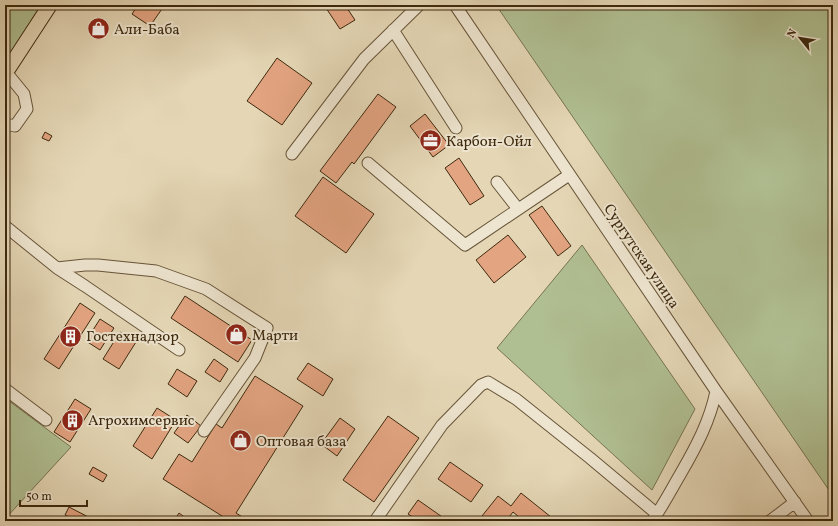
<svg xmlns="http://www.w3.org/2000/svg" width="838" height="526" viewBox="0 0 838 526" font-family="Vollkorn,serif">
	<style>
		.green { fill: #b0bf92; stroke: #767450 }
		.building { fill: #e3a481; stroke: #3d290e }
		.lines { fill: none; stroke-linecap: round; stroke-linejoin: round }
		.minor-casing { stroke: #675438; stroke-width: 13 }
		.major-casing { stroke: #3d290e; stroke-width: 16 }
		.minor { stroke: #eee5d0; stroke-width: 11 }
		.major { stroke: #e5d7b6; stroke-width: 14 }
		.labels { text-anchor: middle; stroke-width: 4; stroke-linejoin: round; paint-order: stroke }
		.poi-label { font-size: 15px; fill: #3d290e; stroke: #eee5d0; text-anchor: start }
		.street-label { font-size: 15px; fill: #3d290e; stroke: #eee5d0 }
	</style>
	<rect width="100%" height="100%" fill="#e5d7b6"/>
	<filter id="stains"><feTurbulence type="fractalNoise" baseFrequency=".005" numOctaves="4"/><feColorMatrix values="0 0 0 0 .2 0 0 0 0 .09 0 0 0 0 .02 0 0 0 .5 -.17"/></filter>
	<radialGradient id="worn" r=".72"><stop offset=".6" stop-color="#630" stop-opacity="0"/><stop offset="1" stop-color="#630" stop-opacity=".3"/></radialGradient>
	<path class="green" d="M5,5h36l-36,57z
		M496,5h337v491z
		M582,245l113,164 -43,81 -155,-142z
		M5,398l66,49 -66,72z"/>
	<path class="building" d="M138,5h24l2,1 -14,20 -18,-12z
		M331,5h14l10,15 -15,9 -14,-21z
		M94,21l14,10 -4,6 -14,-10z
		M277,58l35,25 -30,42 -35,-24z
		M378,94l18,13 -42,57 -2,-2 -16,21 -16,-12z
		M425,114l24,31 -16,12 -23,-31z
		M45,132l7,4 -3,5 -7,-3z
		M459,158l25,38 -14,9 -25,-37z
		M323,177l51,37 -28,39 -51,-37z
		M542,206l29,40 -13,10 -29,-41z
		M508,235l18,22 -32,26 -18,-23z
		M185,296l67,44 -14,22 -67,-44z
		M80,303l15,10 -36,56 -15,-10z
		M100,319l14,9 -14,22 -14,-9z
		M120,332l16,10 -17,27 -16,-10z
		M214,359l14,10 -8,13 -15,-10z
		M308,363l25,16 -10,17 -26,-17z
		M177,369l20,12 -10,16 -19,-13z
		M255,376l48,30 -67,107 8,5 -2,3h-12l-67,-42 16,-25 13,8 24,-38 6,4z
		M75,399l16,10 -21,33 -16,-10z
		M157,408l19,12 -24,39 -19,-13z
		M187,415l14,11 -13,17 -14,-10z
		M388,416l31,22 -45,64 -31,-22z
		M340,418l15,11 -18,27 -16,-12z
		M450,462l33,23 -12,17 -33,-23z
		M93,467l14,8 -4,7 -14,-8z
		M521,493l35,28h-32l-11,-9 -7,9h-28l20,-25 13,10z
		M418,500l30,21h-29l-11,-7z
		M69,507l27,14h-19l-12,-6z
		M179,513l11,8h-16z"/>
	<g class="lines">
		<defs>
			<path id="minor" d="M455,5l261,386 92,130
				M393,30l63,98
				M5,124l10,2 12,-17 -3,-15 -18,-22
				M292,154l72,-95 55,-54
				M368,163l97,82 104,-70
				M497,182l21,27
				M5,226l52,42 28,18 94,64
				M57,268l28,-3h13l58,6 50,18 61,39 -12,30 -51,73
				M5,389l41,31
				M375,521l67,-96 39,-40 7,-3 28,17 74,59 67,56
				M652,521c11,-15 19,-31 29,-48 15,-26 29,-52 35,-82
				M770,521l25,-19"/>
			<path id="major" d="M5,74l45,-69"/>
		</defs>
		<use href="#minor" class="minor-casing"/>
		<use href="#major" class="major-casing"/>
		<use href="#minor" class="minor"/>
		<use href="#major" class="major"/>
	</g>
	<defs>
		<symbol id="shop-disc" viewBox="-11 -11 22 22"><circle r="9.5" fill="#8f2418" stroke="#eee5d0"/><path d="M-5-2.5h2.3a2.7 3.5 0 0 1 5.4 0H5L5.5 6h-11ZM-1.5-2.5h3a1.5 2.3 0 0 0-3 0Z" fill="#fff"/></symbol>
		<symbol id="office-disc" viewBox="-11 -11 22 22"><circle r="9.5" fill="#8f2418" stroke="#eee5d0"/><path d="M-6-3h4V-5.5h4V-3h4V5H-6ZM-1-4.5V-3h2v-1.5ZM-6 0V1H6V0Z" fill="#fff"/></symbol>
		<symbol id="building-disc" viewBox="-11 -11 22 22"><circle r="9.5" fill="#8f2418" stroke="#eee5d0"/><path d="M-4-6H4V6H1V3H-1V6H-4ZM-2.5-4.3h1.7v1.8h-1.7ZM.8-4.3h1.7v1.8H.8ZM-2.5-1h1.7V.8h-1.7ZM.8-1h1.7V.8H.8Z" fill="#fff"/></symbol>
	</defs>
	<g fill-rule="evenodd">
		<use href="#shop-disc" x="86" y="16" width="25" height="25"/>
		<use href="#office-disc" x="418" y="128" width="25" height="25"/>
		<use href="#shop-disc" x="224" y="322" width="25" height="25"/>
		<use href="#building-disc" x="58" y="324" width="25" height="25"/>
		<use href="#building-disc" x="60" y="408" width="25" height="25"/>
		<use href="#shop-disc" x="228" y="428" width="25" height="25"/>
	</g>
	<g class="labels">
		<g class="poi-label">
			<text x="114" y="34">Али-Баба</text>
			<text x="446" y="146">Карбон-Ойл</text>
			<text x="252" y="340">Марти</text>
			<text x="86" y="341">Гостехнадзор</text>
			<text x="88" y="425">Агрохимсервис</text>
			<text x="256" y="446">Оптовая база</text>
		</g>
		<g class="street-label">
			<text transform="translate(642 256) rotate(56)" y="5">Сургутская улица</text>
		</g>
	</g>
	<rect width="838" height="526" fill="none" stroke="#e5d7b6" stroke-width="20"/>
	<rect x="6" y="6" width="826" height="514" fill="none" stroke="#3d290e" stroke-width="2"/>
	<rect x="10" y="10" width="818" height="506" fill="none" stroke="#3d290e"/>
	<g transform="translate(800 38) rotate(300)" stroke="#eee5d0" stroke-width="3" paint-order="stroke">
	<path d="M0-3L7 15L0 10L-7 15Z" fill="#3d290e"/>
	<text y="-6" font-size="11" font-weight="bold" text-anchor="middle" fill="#3d290e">N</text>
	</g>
	<path d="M20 500v6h67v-6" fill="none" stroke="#3d290e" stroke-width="2"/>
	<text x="26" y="500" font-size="12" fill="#3d290e" stroke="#eee5d0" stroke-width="3" paint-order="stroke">50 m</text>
	<rect width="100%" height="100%" filter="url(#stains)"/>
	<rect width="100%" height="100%" fill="url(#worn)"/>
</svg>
